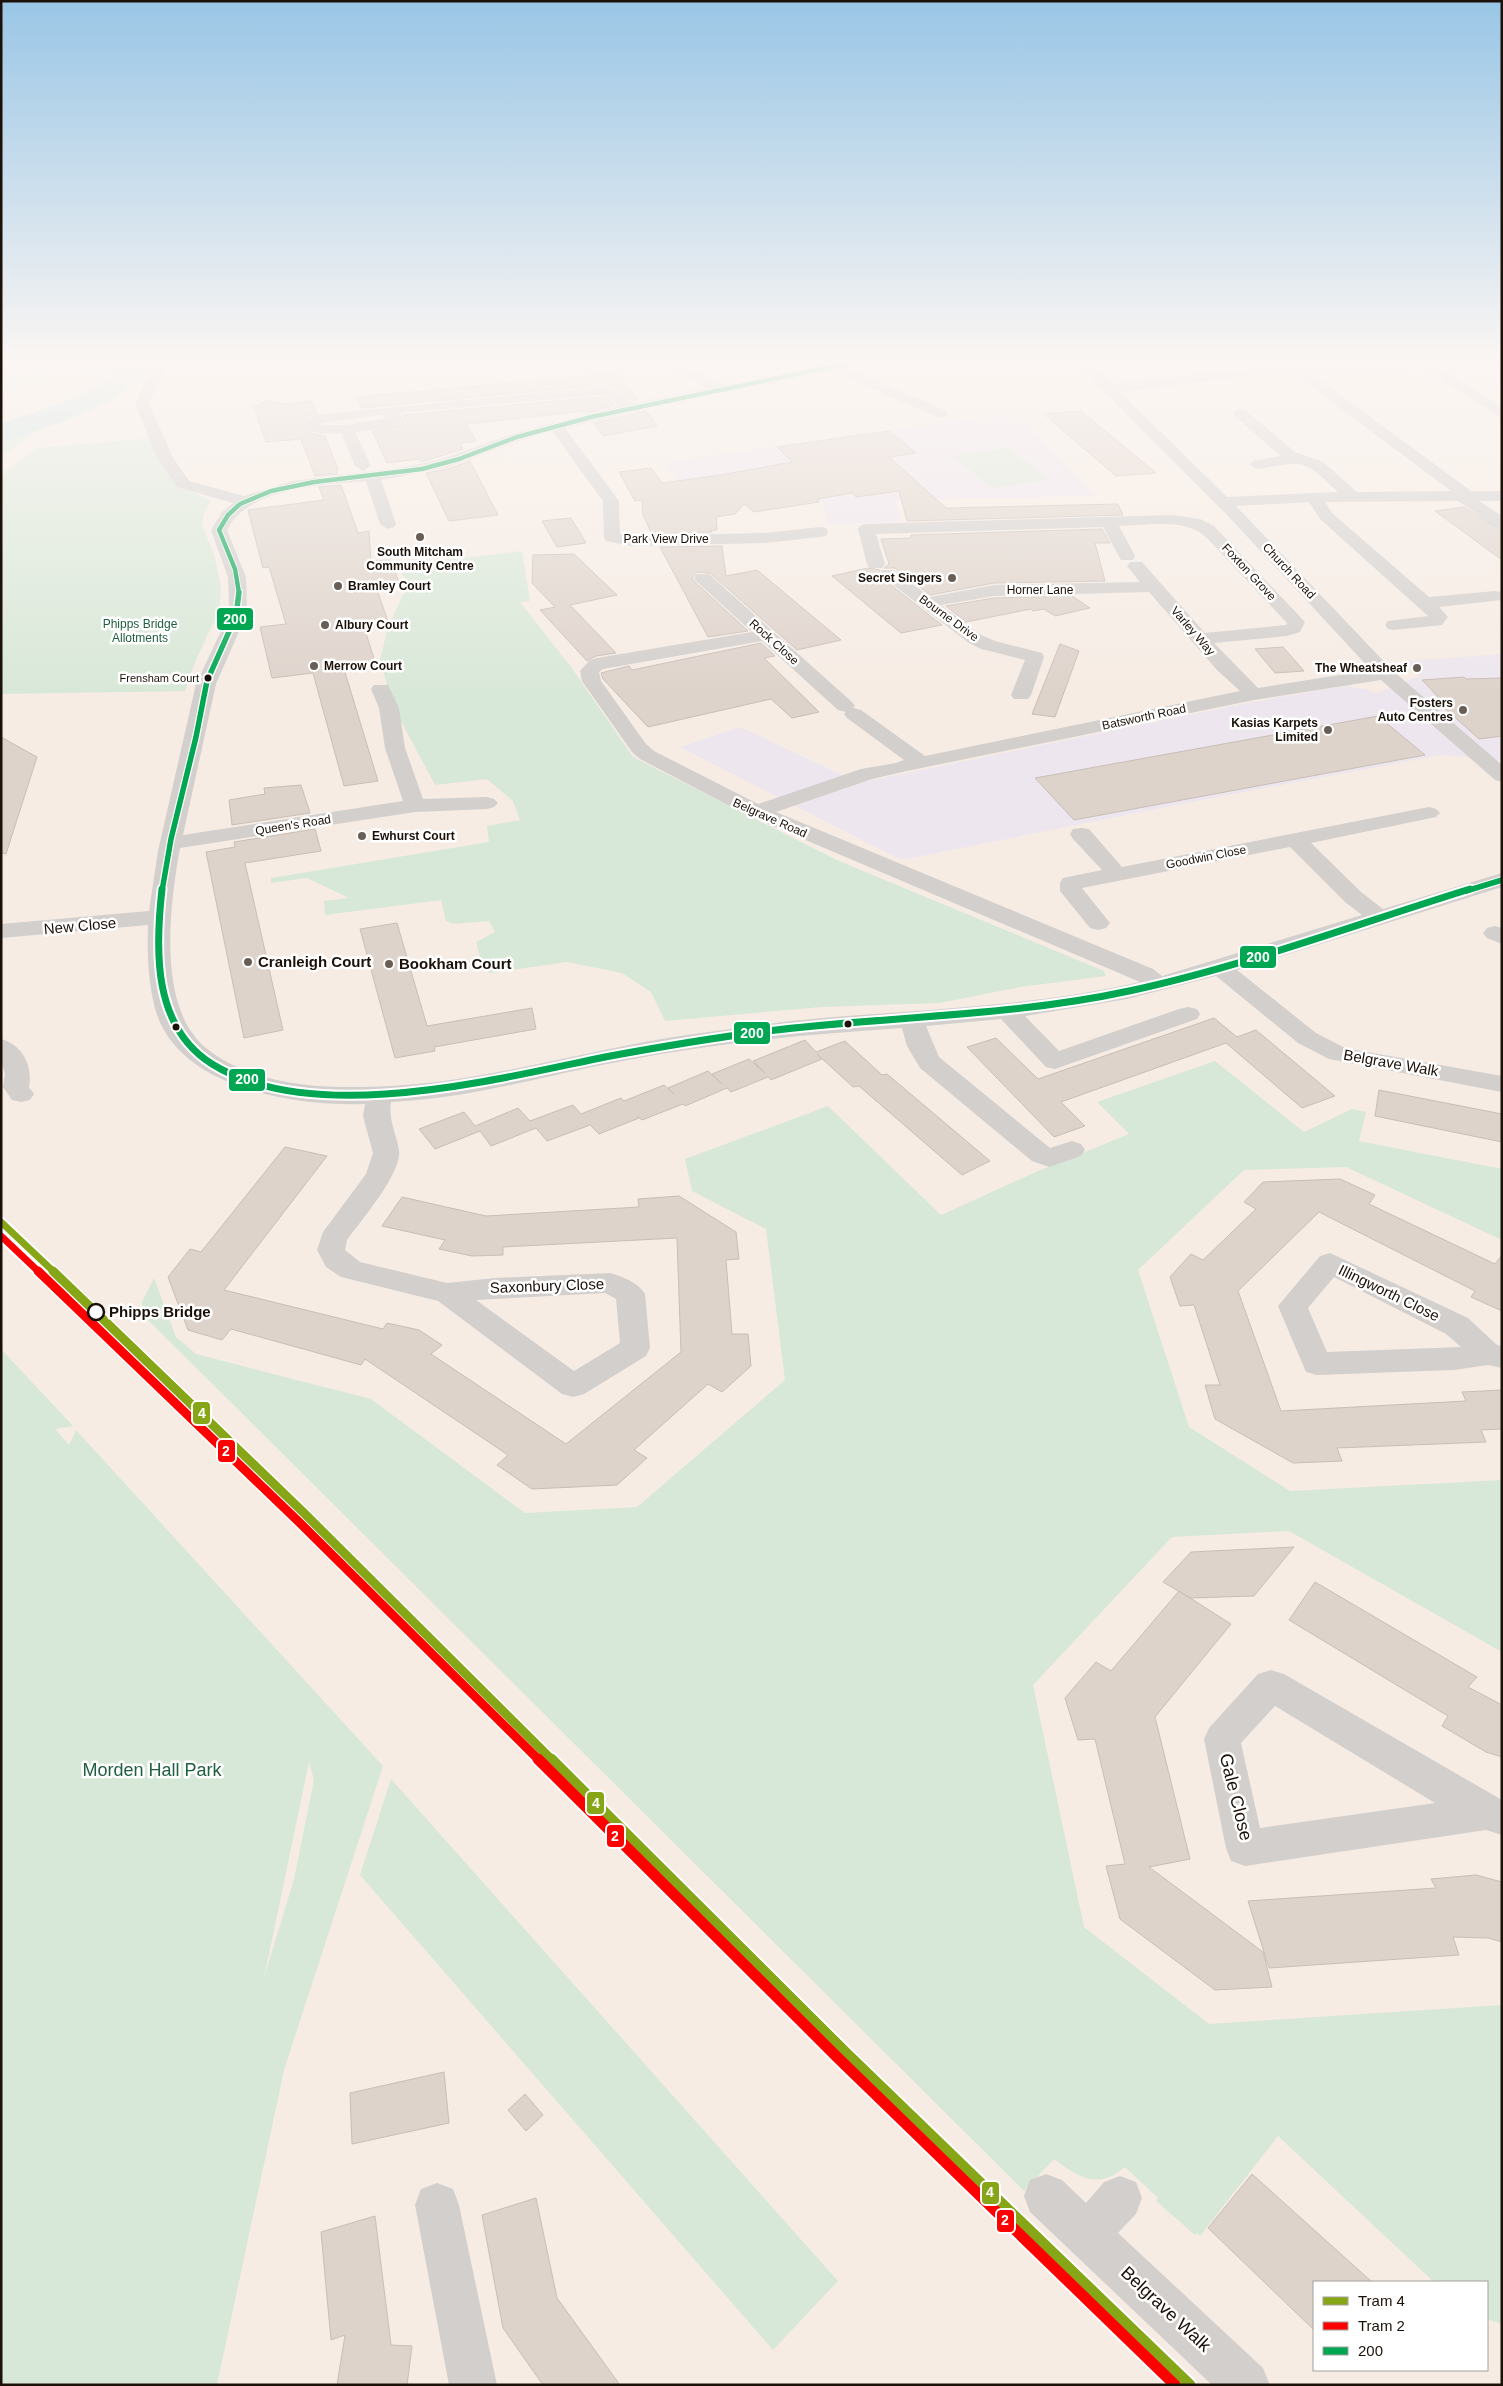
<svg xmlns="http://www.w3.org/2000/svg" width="1503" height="2386" viewBox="0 0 1503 2386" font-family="Helvetica,sans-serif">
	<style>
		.commercial { fill: #ede6ee }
		.education { fill: #ede6ef }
		.green { fill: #d8e8d8; fill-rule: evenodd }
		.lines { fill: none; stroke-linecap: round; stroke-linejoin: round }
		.river { fill: #c3e2e3; fill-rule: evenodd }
		.building { fill: #ded3cb; stroke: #c8beb6 }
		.minor { fill: #d2cfcd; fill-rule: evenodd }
		.bus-1-far2-casing { stroke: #fff; stroke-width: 6 }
		.bus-1-far1-casing { stroke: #fff; stroke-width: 8 }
		.bus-1-casing { stroke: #fff; stroke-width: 11 }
		.bus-1-far2 { stroke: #00a651; stroke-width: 4.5 }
		.bus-1-far1 { stroke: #00a651; stroke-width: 5.5 }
		.bus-1 { stroke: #00a651; stroke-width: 7 }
		.tram-1-far2-casing { stroke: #fff; stroke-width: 11 }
		.tram-1-far1-casing { stroke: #fff; stroke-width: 12 }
		.tram-1-casing { stroke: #fff; stroke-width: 15 }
		.tram-2-far2-casing { stroke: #fff; stroke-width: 11 }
		.tram-2-far1-casing { stroke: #fff; stroke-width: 12 }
		.tram-2-casing { stroke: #fff; stroke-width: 15 }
		.tram-1-far2 { stroke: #87a617; stroke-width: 7 }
		.tram-1-far1 { stroke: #87a617; stroke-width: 9 }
		.tram-1 { stroke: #87a617; stroke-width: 11 }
		.tram-2-far2 { stroke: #f00; stroke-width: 7 }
		.tram-2-far1 { stroke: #f00; stroke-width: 9 }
		.tram-2 { stroke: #f00; stroke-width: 11 }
		.poi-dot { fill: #685e56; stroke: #fff; stroke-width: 2 }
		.bus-dot { fill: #1b1109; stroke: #fff; stroke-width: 2 }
		.stop-dot { fill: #fff; stroke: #1b1109; stroke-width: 2.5 }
		.labels { text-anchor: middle; stroke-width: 5; stroke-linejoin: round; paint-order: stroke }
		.far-bus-label { font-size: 11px; fill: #1b1109; stroke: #fff; text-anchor: end }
		.far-street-label { font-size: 12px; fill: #1b1109; stroke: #fff }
		.far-poi-label { font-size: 12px; font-weight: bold; fill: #1b1109; stroke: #fff; text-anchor: end }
		.far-park-label { font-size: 12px; fill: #1f5e40; stroke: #fff }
		.street-label { font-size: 15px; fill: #1b1109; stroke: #fff }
		.poi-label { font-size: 15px; font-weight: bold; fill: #1b1109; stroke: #fff; text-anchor: start }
		.stop-label { font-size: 15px; font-weight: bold; fill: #1b1109; stroke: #fff; text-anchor: start }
		.near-park-label { font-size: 18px; fill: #1f5e40; stroke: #fff }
		.near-street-label { font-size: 18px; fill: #1b1109; stroke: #fff }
		.line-badge { stroke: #fff; stroke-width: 2 }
		.badge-label { font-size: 14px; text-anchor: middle; font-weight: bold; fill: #fff }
	</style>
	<rect width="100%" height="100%" fill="#f6ece4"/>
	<path class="commercial" d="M1502,654v106l-61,-5 -244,46 -296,59 -221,-113 60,-20 119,56 383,-79 103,-18 24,4 6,4 38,-16h7l-16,-17z"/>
	<path class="education" d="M1015,413l81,83 -200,4 5,22 -73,2 -5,-23 -122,3 -37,-39 17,-5 141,-21z"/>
	<path class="green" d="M34,360h25l-6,8 6,6 -8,11 -23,3 -19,-3z
		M91,360h66l-3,4c-16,9 -34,7 -52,11 -8,2 -15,6 -24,5z
		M54,420l-53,36v-16z
		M151,438l26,46 34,17 -7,12 -2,12 13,32 6,31 -2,23 -24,51 -10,29 -184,3v-219l36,-27z
		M1008,448l41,31 -57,9 -39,-32z
		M522,551l8,50 -10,1 51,65 62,90 206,104 265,110 2,5 -86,11 -80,16 -118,4 -157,14 -14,-29 -29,-19 -55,-11 -77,11 -7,-5 -7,-26 19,-10 -6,-11 -36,3 -7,-3 -5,-21 -116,15 -1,-14 25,-3 -42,-20 -36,5v-5l218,-36 -2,-16 33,-6 -7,-19 -26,-22 -52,6 -42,-79 -13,-46 8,-33 20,-43 -11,-18z
		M1215,1061l89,71 48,-23 14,3 -7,29 143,28v71l-156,-73 -102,3 -106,100 51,157 101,64 212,-11v172l-213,-121 -117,6 -139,148 51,242 125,97 293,-19v319l-15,-5v-37h-53l-156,-146 -78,100 -3,-3 -2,2 -39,-34 2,-3 -33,-31c-27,23 -46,11 -71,-8l-30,32 -881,-876 -1,-13 12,-24 22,59 20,17 175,45 154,114 112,-6 148,-127 -19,-151 -74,-38 -7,-32 143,-53 113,109 97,-44 91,-37 -32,-32z
		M1,1349l72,77 -18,3 14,16 7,-15 307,336 -99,304 -67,315h-216zM309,1762l5,18 -20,99 -30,99z
		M391,1779l447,502 -65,69 -413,-475z"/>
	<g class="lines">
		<path class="river" d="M119,360h26c7,37 -115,74 -144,81v-18c22,-7 122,-36 118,-63z"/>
	</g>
	<path class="building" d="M618,373l20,27 -4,1 -19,-14 -15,-2 -238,23 -5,-11z
		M600,397l5,1 10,7 -29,8 -1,-2 -119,13 10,17 -16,2 3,6 -42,13 -2,-3 -32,4 -14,-31 27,-7 5,-6 -2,-4z
		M266,401l21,3 25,-3 5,12 -10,4 -2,10 8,7 12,2 13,34h-2l1,4 -22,2 -14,-37 -35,3 -12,-35z
		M646,411l11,15 -54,10 -9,-13z
		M1081,411l75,62 -40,3 -72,-62z
		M889,431l27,22 -27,4 57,51 172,-4 5,11 -216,6 -8,-30 -43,6 -4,-4 -34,6 1,3 -65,10 -10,-8 -9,10 -19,3 1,13 -7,1 2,1 -60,2 -9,-19 -1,-15 -7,1 -16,-29 32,-4 11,15 59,-8 71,-13 -15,-15z
		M470,461l28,54 -49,6 -23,-48 22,-4z
		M341,485l17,48 11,-2 2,30 19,-1 10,24 -24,3 13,37 -25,3 12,38 -32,4 34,112 -34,5 -31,-113 -41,5 -12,-51 26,-3 -17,-57 -6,1 -15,-58 76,-10 -5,-13z
		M1464,507l38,24v29l-67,-49z
		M571,518l15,25 -29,4 -15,-26z
		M1102,529l8,14h-15l10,38 -111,2 -64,12 -35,-27h-11l5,-4 -8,-25 30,-1v-3z
		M722,546l4,30 31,-6 84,70 -44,10 -87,-77 -13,-1 -5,6 4,5 52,48 -40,6 -48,-90z
		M574,554l43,41 -47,10 46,48 -20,3 -9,5 -47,-51 15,-3 -23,-24 1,-28z
		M868,568l12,2 -2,5 64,50 -41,8 -69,-57z
		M1072,596l18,12 -35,8 -11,-7 -11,2 -2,-2 -65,13 -20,-16 48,-8z
		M761,643l14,13 -11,2 55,54 -27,6 -21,-19 -123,28 -45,-48 -2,-6 28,-7 3,4z
		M1060,644l19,7 -24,66 -23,-3z
		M1283,647l21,24 -29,2 -20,-24z
		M1464,677l2,2 36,-1v58l-23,3 -41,-37h5l-21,-22z
		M1378,716l47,39 -351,65 -39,-42z
		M1,737l36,20 -31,97 -5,-1z
		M301,785l9,28 -78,12 -3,-25 36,-6 -1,-6z
		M315,829l6,22 -76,12 38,167 -39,8 -38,-186 29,-5 -1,-5z
		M397,923l30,103 105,-18 4,21 -102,18 1,4 -40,7 -35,-129z
		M1214,1018l23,19 19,-7 79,66 -33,12 -76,-65 -165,59 24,24 -31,11 -87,-90 29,-9 42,41z
		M805,1040l11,12 29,-11 37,34 5,-1 103,87 -28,14 -103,-89 -6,1 -36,-33 5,5 -51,21 -3,-3 -37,15 -4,-4 -42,18 -2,-2 -41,16 -5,-4 2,2 -40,16 -9,-9 -43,16 -11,-13 -45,18 -11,-15 -45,18 -16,-20 45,-17 11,14 43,-18 12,13 43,-16 8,9 40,-16 3,3 40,-16 10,9 -6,-6 40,-17 14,13 -10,-10 37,-15 16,14 -12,-12z
		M1379,1090l123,24v28l-127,-26z
		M285,1147l42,9 -103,134 159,39 4,-6 32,7 23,15 -11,9 135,90 115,-92 -4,-114 -174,9v8l-31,1 -33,-7 6,-9 -63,-14 20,-29 84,19 153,-9 -1,-8 41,-3 57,36 3,27 -13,1 6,74h16l3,32 -29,26 -14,-8 -74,66 13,8 -30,27 -85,4 -35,-24 11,-10 -143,-96 -4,6 -130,-36 -9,11 -34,-10 -20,-53 22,-28 11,3z
		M1340,1179l35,16 -6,9 126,60 7,-9v56l-31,-14 4,-6 -156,-79 -81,79 43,120 185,-10 -4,-9 40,-2v39l-21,1 5,12 -149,6 5,13 -49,2 -78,-44 -10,-34h15l-26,-80 -14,1 -10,-29 21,-23 12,6 53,-51 -12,-7 19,-20z
		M1294,1547l-40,49 -64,2 -27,-16 28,-30z
		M1315,1582l162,95 -9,10 34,18v52l-16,-5 -44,-26 6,-10 -159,-96z
		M1179,1591l52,33 -76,93 35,142 -41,8 114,85 9,35 -57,3 -95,-71 -14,-53 19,-2 -30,-125 -17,1 -13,-42 31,-36 15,9z
		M1476,1875l26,7v60l-14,-4 -35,-1 6,18 -190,13 -21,-67 188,-13 -5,-9z
		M444,2072l5,51 -97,21 -2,-51z
		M525,2094l18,21 -17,16 -18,-21z
		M1252,2174l120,108h-58v48l-106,-102z
		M536,2198l21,100 63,87h-77l-40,-57 -21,-113z
		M375,2216l16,129 21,1 -5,39h-70l8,-50 -14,5 -10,-108z"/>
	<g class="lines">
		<path class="minor" d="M157,360h44l-7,4 -26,2 -19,37 23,53 17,25 55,15 48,-15 108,-13 39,-8 73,-26 107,-28 -13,-10 -6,-1 -200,18 3,6c-9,12 -33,11 -48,13l16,34 -8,5 -8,-5 -14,-33c-12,0 -27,4 -35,-7l2,-7 7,-4 285,-28 15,2 19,14 74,-15 -53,-28h19l49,25 123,-25h26l-2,3 -21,5 97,43 2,3 -7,4 -5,-1 -102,-46 -175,35 -94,22 54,73 1,33 11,2 134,-3 55,-6 6,1 2,4 -2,4 -6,1 -55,6 -134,3 -25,-5 -2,-4 -1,-36 -51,-70 -40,12 -64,24 -67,13 15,44 -2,3 -6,2 -8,-5 -14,-43c-43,4 -116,5 -139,49l19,47 1,28 -6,22 -25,57 -33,151 220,-34 -18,-53 -6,-40 -8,-19 3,-4h14l11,23 6,40 18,51 64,-2 7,2 4,4 -4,4 -7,2 -72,3 -235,36c-10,56 -24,159 26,200 42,34 103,40 155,39 113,0 222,-38 333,-53 43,-6 85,-12 128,-16 106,-9 213,-12 318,-36l-391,-166 -109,-57 -8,-7 -50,-71 -2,-10 10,-11 7,-2 155,-26 -55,-50 -3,-4 3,-4h12l143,128 3,4 -2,2 8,2 64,46 315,-65 -23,-21 -68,-78 -155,4 -53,9 40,30 14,6 47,12 2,4 -13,38 -3,4h-14l-3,-4 14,-35 -44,-11 -12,-6 -90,-69 3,-4h12l36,27 64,-12 146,-3 -13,-16 3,-4h12l63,71 81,-8 1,-2 -80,-85c-22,-21 -60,-12 -88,-12l16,30 -2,4h-12l-18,-33 -227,7 9,30 -3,4h-12l-3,-4 -9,-35 2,-3 6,-2 306,-9 28,4 14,7 91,96 -5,10 -13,4 -73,7 44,45 113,-18 -141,-152 -157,-158h15l25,24 120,-14 176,-10 24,3 69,44v11l-78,-49 -112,5 159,117h31v10h-23l23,15v13l-6,-2 -38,-26 -133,1 7,11 97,84 66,-6 6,1v8l-62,7 9,10 -6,8 -48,5 -6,-1 -3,-4 3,-4 40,-5 -108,-97 -11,-17 -73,4 156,164 110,95v17l-7,-2 -114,-100 -127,20 -352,72 -30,7 -96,33 377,157 9,7 200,-61 -17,-13 -55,-55 -208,41 28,35 -4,5 -8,2 -8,-2 -30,-37v-8l3,-5 39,-8 -29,-31 -3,-5 3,-5 8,-1 8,1 33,38 307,-60 7,2 4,4 -4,4 -125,26 50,49 22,17 119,-36v14l-265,83 79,63 29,15 157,28v16l-173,-33 -31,-16 -82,-67 -89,23 -102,17 34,35 120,-42 9,-2 9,2 3,5 -3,5 -142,50 -9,-2 -45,-48 -75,7 13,31 111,91 22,-7 9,3 4,6 -4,6 -32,11 -17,-6 -112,-93 -13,-22 -5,-18c-93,6 -187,15 -279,33 -77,14 -154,38 -232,41 -3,19 6,32 8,49 3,22 -39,71 -52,89l-2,10 15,12 87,21 48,-5 115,-5c13,4 28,9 35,21l5,54 -4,8 -62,38 -11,3 -11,-3 -124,-93 -97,-24 -15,-10 -9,-17 6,-18 43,-58 7,-21 -10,-37 2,-12c-68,3 -182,-15 -208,-89 -9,-29 -10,-60 -9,-90l-147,13v-14l148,-13 9,-60 38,-167 27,-57 6,-22 -1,-28 -17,-47 11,-18 11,-9 -56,-16 -21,-31 -21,-53zM1296,375l155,116 -94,1 -34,-30 -28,-10 -50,-42 -5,-1 -7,4 2,3 46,40 -28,5 -3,3 3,3 5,2c47,-8 45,-10 80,23l-111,5 -107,-105 113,-14zM379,415l8,3 -41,7h-25v-2zM762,641l76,69 8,2 -2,2 3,4 57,42 -8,3 -35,6 -103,35 -104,-53 -8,-7 -45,-63 -2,-9 4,-3zM605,1293l11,6 4,44 -46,28 -98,-71z
			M1495,926l7,2v16l-15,-6 -4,-5 4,-5z
			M1,1039c22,6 32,27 28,48l5,7 -4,6 -9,2 -9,-2 -9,-13 2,-13 -4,-13z
			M1330,1253l138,65 29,27 5,1v22l-14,-3 -34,5 -137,5 -11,-3 -28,-66 42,-50zM1334,1277l112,57 15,13 -134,5 -19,-44z
			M1271,1670l13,4 218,126v35l-16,-5 -241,36 -14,-5 -5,-13 -22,-109 5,-11 49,-54zM1275,1706l160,97 -175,25 -19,-85z
			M1046,2174l16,6 24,23 18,-21 16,-6 16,6 6,16 -6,16 -18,19 145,135 7,17h-58l-182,-173 -6,-16 6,-16z
			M437,2183l16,6 6,16 38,180h-48l-34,-180 6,-16z"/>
		<defs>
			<path id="bus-1-far2" d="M239,593l-4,-24 -16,-39 9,-15 12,-11 31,-13 43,-9 108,-13 37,-10 58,-22 74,-20 273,-57"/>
			<path id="bus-1-far1" d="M162,891l9,-52 25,-102 11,-56 29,-65 3,-24
				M1466,891l36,-11"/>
			<path id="bus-1" d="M162,889c-7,62 -9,138 50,175 101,63 285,15 393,-7 54,-10 108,-19 162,-26 120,-15 242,-14 362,-40 116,-25 228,-67 341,-102"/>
		</defs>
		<use href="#bus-1-far2" class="bus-1-far2-casing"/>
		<use href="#bus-1-far1" class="bus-1-far1-casing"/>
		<use href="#bus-1" class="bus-1-casing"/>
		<use href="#bus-1-far2" class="bus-1-far2"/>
		<use href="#bus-1-far1" class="bus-1-far1"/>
		<use href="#bus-1" class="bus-1"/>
		<defs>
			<path id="tram-1-far2" d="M1,1222l53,50"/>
			<path id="tram-1-far1" d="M53,1271l251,242 249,248"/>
			<path id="tram-1" d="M551,1759l297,296 342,330"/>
			<path id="tram-2-far2" d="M1,1236l38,36"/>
			<path id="tram-2-far1" d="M38,1271l262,252 240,238"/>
			<path id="tram-2" d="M538,1759l300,299 337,327"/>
		</defs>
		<use href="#tram-1-far2" class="tram-1-far2-casing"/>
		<use href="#tram-1-far1" class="tram-1-far1-casing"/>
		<use href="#tram-1" class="tram-1-casing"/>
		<use href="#tram-2-far2" class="tram-2-far2-casing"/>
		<use href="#tram-2-far1" class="tram-2-far1-casing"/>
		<use href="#tram-2" class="tram-2-casing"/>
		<use href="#tram-1-far2" class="tram-1-far2"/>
		<use href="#tram-1-far1" class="tram-1-far1"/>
		<use href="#tram-1" class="tram-1"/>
		<use href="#tram-2-far2" class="tram-2-far2"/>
		<use href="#tram-2-far1" class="tram-2-far1"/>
		<use href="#tram-2" class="tram-2"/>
	</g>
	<linearGradient id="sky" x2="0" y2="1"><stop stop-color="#99c6e6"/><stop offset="0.52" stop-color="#fbf6f3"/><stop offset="1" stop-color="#fbf6f3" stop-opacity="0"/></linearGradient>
	<rect width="1503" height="694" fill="url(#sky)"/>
	<g class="poi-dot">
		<circle cx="420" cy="537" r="5"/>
		<circle cx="952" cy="578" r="5"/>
		<circle cx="338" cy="586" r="5"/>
		<circle cx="325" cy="625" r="5"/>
		<circle cx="314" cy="666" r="5"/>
		<circle cx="1417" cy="668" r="5"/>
		<circle cx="1463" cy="710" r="5"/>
		<circle cx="1328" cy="730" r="5"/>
		<circle cx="362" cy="836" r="5"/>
		<circle cx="248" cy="962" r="5"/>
		<circle cx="389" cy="964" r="5"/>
	</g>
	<g class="bus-dot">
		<circle cx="208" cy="678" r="4.5"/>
		<circle cx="848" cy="1024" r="4.5"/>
		<circle cx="176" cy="1027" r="4.5"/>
	</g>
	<circle class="stop-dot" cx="96" cy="1312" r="8"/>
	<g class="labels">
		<g class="far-bus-label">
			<text x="199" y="682">Frensham Court</text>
		</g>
		<g class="far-street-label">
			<text x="666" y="543">Park View Drive</text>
			<text transform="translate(1289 571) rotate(47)" y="4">Church Road</text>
			<text transform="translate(1249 572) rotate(47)" y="4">Foxton Grove</text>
			<text x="1040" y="594">Horner Lane</text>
			<text transform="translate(949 618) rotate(36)" y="4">Bourne Drive</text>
			<text transform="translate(1193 631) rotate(49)" y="4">Varley Way</text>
			<text transform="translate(774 642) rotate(42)" y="4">Rock Close</text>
			<text transform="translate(1144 717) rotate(-12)" y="4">Batsworth Road</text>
			<text transform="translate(770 818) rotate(24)" y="4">Belgrave Road</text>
			<text transform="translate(293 825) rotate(-9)" y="4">Queen's Road</text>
			<text transform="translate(1206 857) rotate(-11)" y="4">Goodwin Close</text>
		</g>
		<g class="far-poi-label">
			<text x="420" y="556" text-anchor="middle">South Mitcham<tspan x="420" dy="14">Community Centre</tspan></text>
			<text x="942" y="582">Secret Singers</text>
			<text x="348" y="590" text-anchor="start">Bramley Court</text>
			<text x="335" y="629" text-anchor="start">Albury Court</text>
			<text x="324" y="670" text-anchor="start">Merrow Court</text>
			<text x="1407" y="672">The Wheatsheaf</text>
			<text x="1453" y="707">Fosters<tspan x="1453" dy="14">Auto Centres</tspan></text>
			<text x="1318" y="727">Kasias Karpets<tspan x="1318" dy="14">Limited</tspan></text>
			<text x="372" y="840" text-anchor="start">Ewhurst Court</text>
		</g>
		<g class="far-park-label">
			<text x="140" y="628">Phipps Bridge<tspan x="140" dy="14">Allotments</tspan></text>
		</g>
		<g class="street-label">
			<text transform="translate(80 926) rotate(-5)" y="5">New Close</text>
			<text transform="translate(1391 1063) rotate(10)" y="5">Belgrave Walk</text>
			<text transform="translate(547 1286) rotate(-2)" y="5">Saxonbury Close</text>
			<text transform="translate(1389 1293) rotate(26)" y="5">Illingworth Close</text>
		</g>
		<g class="poi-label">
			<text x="258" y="967">Cranleigh Court</text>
			<text x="399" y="969">Bookham Court</text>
		</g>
		<g class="stop-label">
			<text x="109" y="1317">Phipps Bridge</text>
		</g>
		<g class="near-park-label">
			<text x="152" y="1776">Morden Hall Park</text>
		</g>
		<g class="near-street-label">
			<text transform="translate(1236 1797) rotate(76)" y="6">Gale Close</text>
			<text transform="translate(1166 2309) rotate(43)" y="6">Belgrave Walk</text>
		</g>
	</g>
	<g class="line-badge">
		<rect x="216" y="607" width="38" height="24" rx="5" fill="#00a651"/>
		<rect x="1239" y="945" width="38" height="24" rx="5" fill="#00a651"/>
		<rect x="733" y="1021" width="38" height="24" rx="5" fill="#00a651"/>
		<rect x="228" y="1068" width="38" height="24" rx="5" fill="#00a651"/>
		<rect x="192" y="1401" width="19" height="24" rx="5" fill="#87a617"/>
		<rect x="217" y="1439" width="19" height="24" rx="5" fill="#f00"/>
		<rect x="586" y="1791" width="19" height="24" rx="5" fill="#87a617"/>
		<rect x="606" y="1824" width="19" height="24" rx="5" fill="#f00"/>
		<rect x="981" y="2181" width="19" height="24" rx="5" fill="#87a617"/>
		<rect x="996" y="2209" width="19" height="24" rx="5" fill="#f00"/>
	</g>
	<g class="badge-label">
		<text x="235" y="624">200</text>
		<text x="1258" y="962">200</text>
		<text x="752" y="1038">200</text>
		<text x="247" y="1084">200</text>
		<text x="202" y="1418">4</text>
		<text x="226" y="1456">2</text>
		<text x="596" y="1808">4</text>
		<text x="615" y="1841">2</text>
		<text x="990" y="2197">4</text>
		<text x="1005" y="2225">2</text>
	</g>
	<rect width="1503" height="2386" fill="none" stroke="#1b1109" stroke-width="5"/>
	<rect x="1313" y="2281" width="175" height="90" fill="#ffffff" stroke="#a4a09d"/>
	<rect x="1323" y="2297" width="25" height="8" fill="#87a617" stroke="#a4a09d"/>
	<text x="1358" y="2306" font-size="15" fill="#1b1109">Tram 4</text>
	<rect x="1323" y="2322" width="25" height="8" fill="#ff0000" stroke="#a4a09d"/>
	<text x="1358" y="2331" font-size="15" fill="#1b1109">Tram 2</text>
	<rect x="1323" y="2347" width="25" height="8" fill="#00a651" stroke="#a4a09d"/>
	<text x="1358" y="2356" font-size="15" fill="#1b1109">200</text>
</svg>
